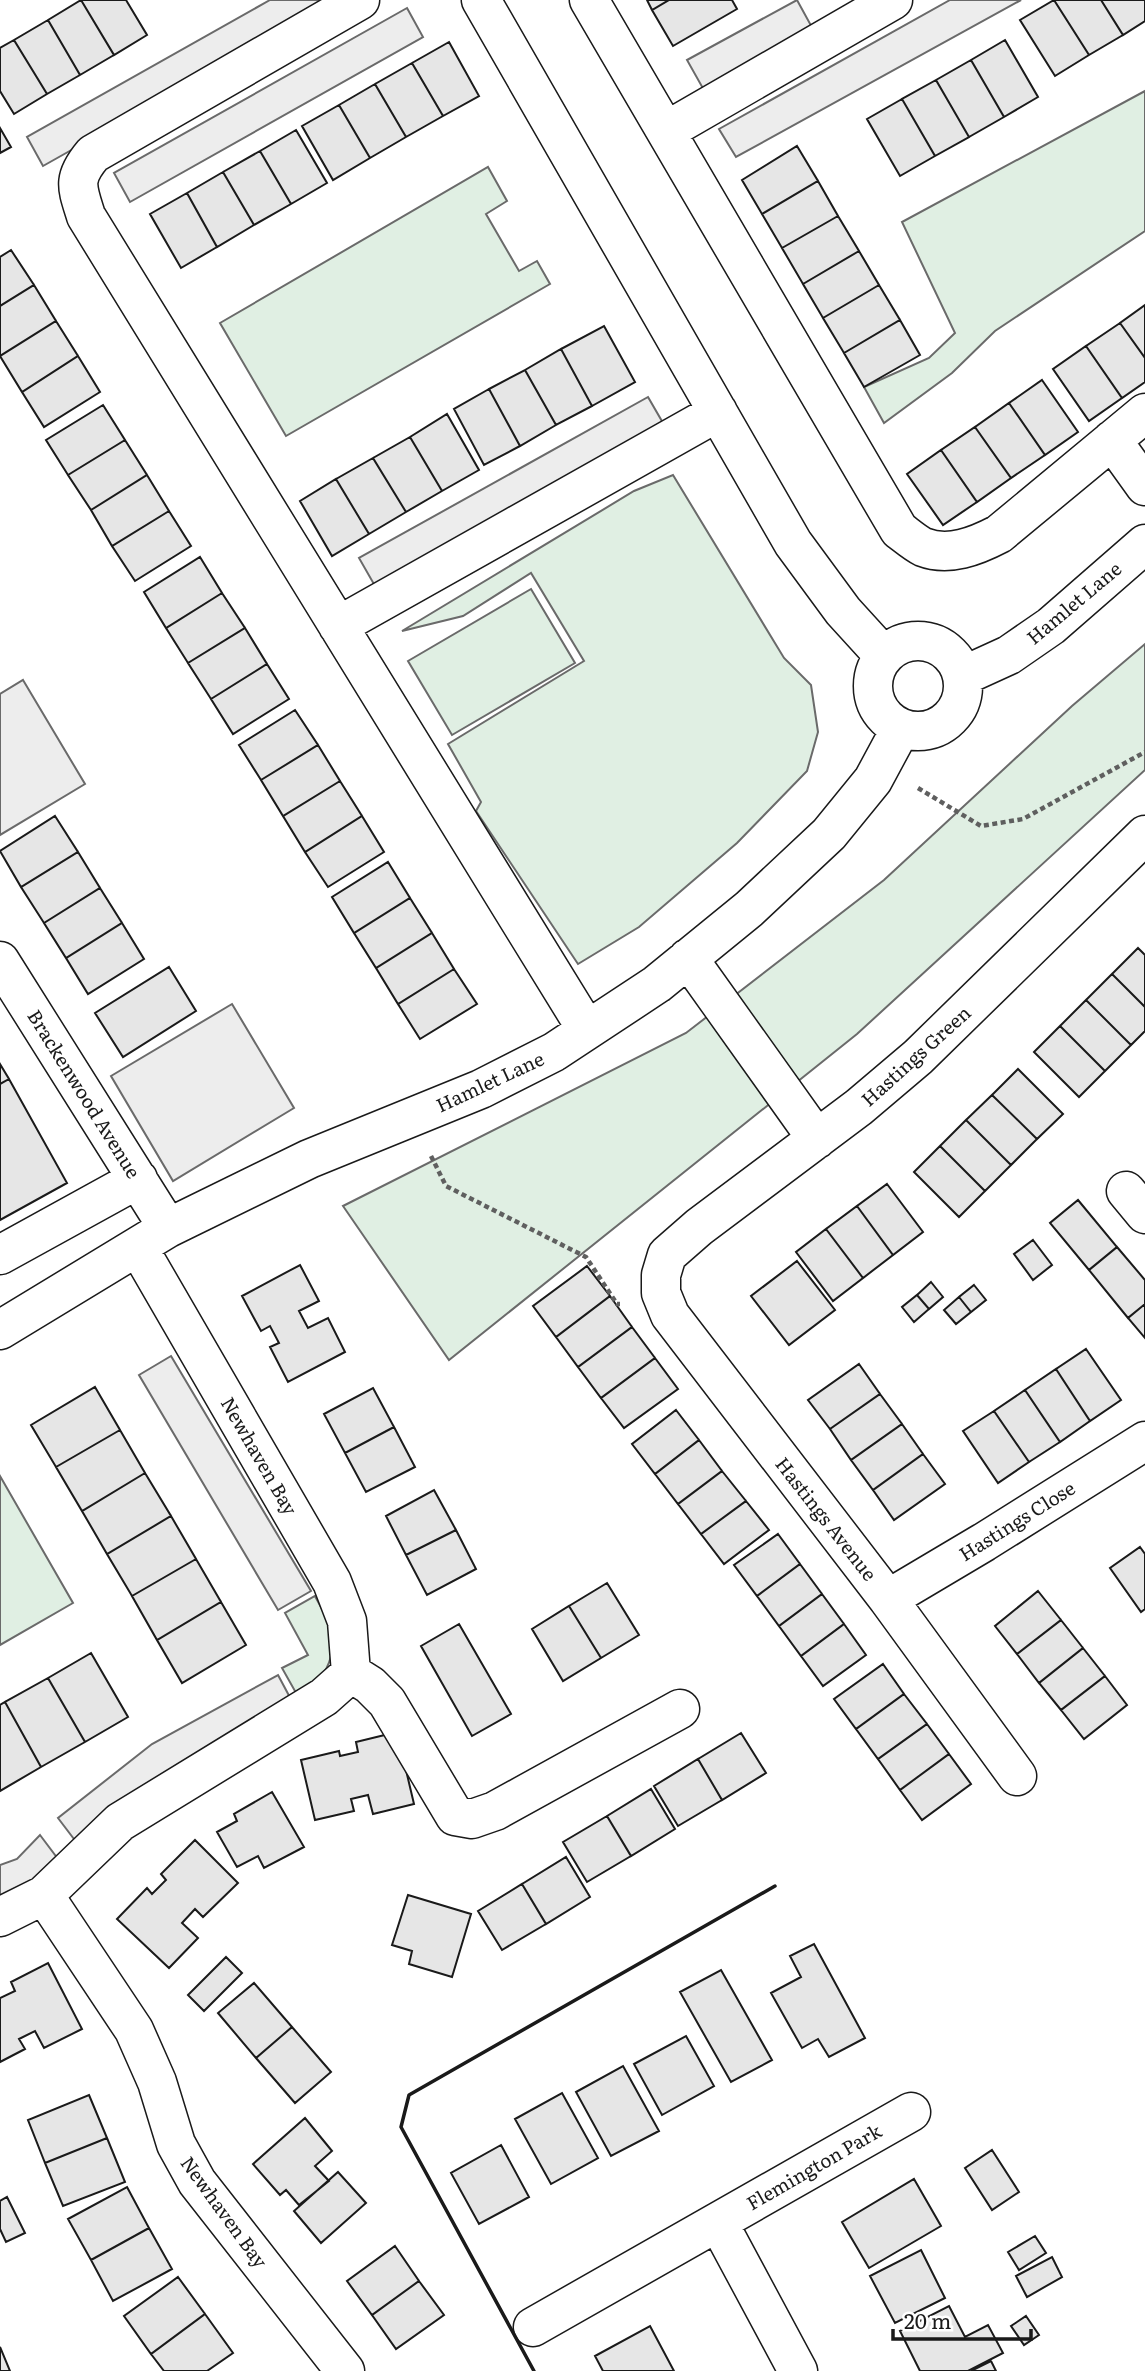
<svg xmlns="http://www.w3.org/2000/svg" width="1145" height="2371" viewBox="0 0 1145 2371" font-family="Literata,serif">
	<style>
		.green { fill: #e0efe3; stroke: #6a6a6a; stroke-width: 2 }
		.parking { fill: #ededed; stroke: #6a6a6a; stroke-width: 2 }
		.building { fill: #e6e6e6; stroke: #1a1a1a; stroke-width: 2 }
		.lines { fill: none; stroke-linecap: round; stroke-linejoin: round }
		.minor-casing { stroke: #1a1a1a; stroke-width: 41 }
		.path { stroke: #5f5f5f; stroke-width: 4.5; stroke-dasharray: 5 3.5; stroke-linecap: butt }
		.minor { stroke: #fff; stroke-width: 38 }
		.wall { stroke: #1a1a1a; stroke-width: 3.5 }
		.labels { text-anchor: middle; stroke-width: 5; stroke-linejoin: round; paint-order: stroke }
		.street-label { font-size: 19px; fill: #1a1a1a; stroke: #fff }
	</style>
	<rect width="100%" height="100%" fill="#fff"/>
	<path class="green" d="M1145,91v140l-150,100 -43,42 -68,50 -20,-36 65,-29 26,-25 -53,-111z
		M488,167l19,34 -21,13 33,57 18,-10 13,23 -264,152 -66,-113z
		M673,475l111,183 27,27 7,47 -11,39 -70,72 -98,84 -61,37 -102,-153 5,-9 -33,-58 136,-83 -53,-88 -68,43 -61,15 232,-140z
		M531,589l44,74 -123,72 -44,-74z
		M1145,644v126l-288,264 -408,326 -106,-154 343,-173 198,-153 188,-174z
		M0,1476l73,127 -73,42z
		M315,1596c5,10 12,20 15,31 9,32 -8,53 -30,73l-18,-32 26,-13 -23,-42z"/>
	<path class="parking" d="M270,0h68l-295,166 -16,-29z
		M797,0l17,31 -109,61 -18,-32z
		M950,0h71l-285,157 -17,-28z
		M407,8l16,29 -293,165 -16,-29z
		M648,397l15,26 -288,163 -16,-28z
		M23,680l62,104 -85,51v-141z
		M232,1004l62,104 -121,73 -62,-105z
		M171,1356l140,235 -33,19 -139,-235z
		M278,1675l16,30 -217,138 -19,-25 94,-74z
		M40,1835l21,28 -61,36v-34l17,-6z"/>
	<path class="building" d="M81,0h45l21,35 -33,20z
		M81,0l33,55 -34,20 -32,-55z
		M647,0h22l-17,10z
		M669,0h63l5,9 -64,37 -21,-36z
		M1054,0h47l22,35 -34,20z
		M1054,0l35,55 -34,21 -35,-56z
		M1101,0h44v21l-22,14z
		M48,20l32,55 -33,19 -33,-54z
		M14,40l33,54 -33,20 -14,-23v-43z
		M1005,40l33,57 -34,20 -33,-57z
		M449,42l30,54 -36,20 -31,-53z
		M971,60l33,57 -35,20 -33,-57z
		M412,63l31,53 -37,21 -31,-53z
		M936,80l33,57 -34,19 -33,-57z
		M375,84l31,53 -36,21 -31,-53z
		M902,99l33,57 -35,20 -33,-57z
		M339,105l31,53 -37,22 -31,-54z
		M0,128l11,19 -11,6z
		M296,130l31,53 -36,21 -31,-53z
		M797,146l21,35 -56,33 -20,-34z
		M260,151l31,53 -37,21 -31,-53z
		M223,172l31,53 -37,22 -30,-54z
		M818,181l20,35 -56,32 -20,-34z
		M187,193l30,54 -36,21 -31,-54z
		M838,216l21,35 -56,33 -21,-36z
		M11,250l23,35 -34,21v-49z
		M859,251l20,34 -56,33 -20,-34z
		M34,285l22,36 -56,35v-50z
		M879,285l21,35 -56,33 -21,-35z
		M1145,305v53l-25,-35z
		M900,320l20,35 -56,32 -20,-34z
		M56,321l22,35 -56,36 -22,-36z
		M1120,323l25,35v24l-23,16 -36,-52z
		M604,326l31,56 -43,24 -31,-57z
		M1086,346l36,52 -33,23 -36,-52z
		M561,349l31,57 -36,19 -31,-55z
		M78,356l22,36 -56,35 -22,-35z
		M525,370l31,55 -36,21 -31,-57z
		M1042,380l36,52 -33,23 -36,-52z
		M489,389l31,57 -36,19 -30,-56z
		M1009,403l36,52 -34,23 -36,-51z
		M103,405l22,35 -57,35 -22,-35z
		M447,414l32,56 -37,21 -32,-54z
		M975,427l36,51 -34,24 -36,-52z
		M410,437l32,54 -36,21 -33,-54z
		M125,440l22,35 -56,35 -23,-35z
		M941,450l36,52 -34,23 -36,-51z
		M373,458l33,54 -37,22 -33,-55z
		M147,475l22,36 -57,35 -21,-36z
		M336,479l33,55 -37,22 -32,-55z
		M169,511l22,35 -56,35 -23,-35z
		M200,557l22,36 -56,35 -22,-36z
		M222,593l23,35 -57,35 -22,-35z
		M245,628l22,36 -56,35 -23,-36z
		M267,664l22,35 -56,35 -22,-35z
		M295,710l23,35 -57,35 -22,-35z
		M318,745l22,36 -57,35 -22,-36z
		M340,781l22,35 -57,36 -22,-36z
		M55,816l23,36 -57,35 -21,-36z
		M362,816l22,36 -56,35 -23,-35z
		M78,852l22,36 -56,35 -23,-36z
		M388,862l22,36 -56,35 -22,-36z
		M100,888l22,35 -56,35 -22,-35z
		M410,898l22,35 -56,35 -22,-35z
		M122,923l22,36 -56,35 -22,-36z
		M432,933l22,36 -56,35 -22,-36z
		M1138,948l7,7v52l-33,-33z
		M169,967l27,44 -73,46 -28,-44z
		M454,969l23,35 -57,35 -22,-35z
		M1112,974l33,33v24l-14,14 -45,-45z
		M1086,1000l45,45 -26,26 -45,-45z
		M1060,1026l45,45 -26,26 -45,-45z
		M0,1064l9,15 -9,5z
		M1018,1069l45,45 -26,25 -45,-44z
		M9,1079l58,104 -67,37v-136z
		M992,1095l45,44 -26,26 -45,-45z
		M966,1120l45,45 -26,26 -45,-45z
		M940,1146l45,45 -26,26 -45,-45z
		M887,1184l36,48 -30,23 -36,-49z
		M1078,1200l39,47 -28,23 -39,-47z
		M857,1206l36,49 -30,23 -37,-49z
		M826,1229l37,49 -30,23 -37,-49z
		M1033,1240l19,25 -19,15 -19,-26z
		M1117,1247l28,33v24l-17,14 -39,-48z
		M797,1261l38,49 -46,35 -38,-49z
		M300,1265l19,36 -20,10 9,17 20,-10 17,34 -57,30 -18,-35 9,-4 -9,-17 -9,5 -19,-35z
		M587,1266l23,30 -54,41 -23,-31z
		M931,1282l12,15 -14,12 -12,-14z
		M974,1285l12,15 -15,12 -12,-15z
		M917,1295l12,14 -15,13 -12,-15z
		M610,1296l22,31 -54,40 -22,-30z
		M959,1297l12,15 -15,12 -12,-14z
		M1145,1304v34l-17,-20z
		M632,1327l23,31 -54,40 -23,-31z
		M1086,1349l35,51 -31,21 -34,-52z
		M655,1358l23,31 -54,39 -23,-30z
		M859,1364l21,30 -50,35 -22,-29z
		M1056,1369l34,52 -30,21 -35,-52z
		M95,1387l25,43 -64,37 -25,-42z
		M373,1388l21,39 -49,26 -21,-39z
		M1025,1390l35,52 -31,20 -35,-51z
		M880,1394l22,30 -51,36 -21,-31z
		M676,1410l23,30 -44,34 -23,-30z
		M994,1411l35,51 -31,21 -35,-52z
		M902,1424l21,30 -50,36 -22,-30z
		M394,1427l21,40 -49,25 -21,-39z
		M120,1430l25,43 -63,38 -26,-44z
		M699,1440l23,31 -44,33 -23,-30z
		M923,1454l22,30 -51,36 -21,-30z
		M722,1471l24,30 -45,33 -23,-30z
		M145,1473l26,43 -64,38 -25,-43z
		M434,1490l22,40 -50,25 -20,-39z
		M746,1501l23,29 -45,34 -23,-30z
		M171,1516l25,43 -64,37 -25,-42z
		M456,1530l20,39 -49,26 -21,-40z
		M778,1534l22,30 -43,32 -23,-31z
		M1140,1547l5,7v55l-4,3 -31,-44z
		M196,1559l25,43 -64,38 -25,-44z
		M800,1564l22,30 -43,32 -22,-30z
		M607,1583l32,52 -38,23 -32,-52z
		M1038,1591l23,29 -44,34 -22,-28z
		M822,1594l22,30 -43,32 -22,-30z
		M221,1602l25,43 -64,38 -25,-43z
		M569,1606l32,52 -38,23 -31,-52z
		M1061,1620l22,28 -44,35 -22,-29z
		M459,1624l52,90 -39,22 -51,-90z
		M844,1624l22,31 -43,31 -22,-30z
		M1083,1648l22,28 -44,34 -22,-27z
		M91,1653l37,64 -43,25 -37,-64z
		M883,1664l21,30 -48,35 -22,-30z
		M1105,1676l22,29 -43,34 -23,-29z
		M48,1678l37,64 -44,25 -36,-65z
		M904,1694l23,30 -49,35 -22,-30z
		M5,1702l36,65 -41,24v-86z
		M927,1724l22,30 -49,36 -22,-31z
		M397,1732l17,72 -41,10 -5,-19 -17,4 3,12 -39,9 -14,-60 38,-9 1,5 18,-4 -2,-10z
		M741,1733l25,40 -44,27 -24,-41z
		M949,1754l22,30 -49,36 -22,-30z
		M698,1759l24,41 -44,26 -24,-40z
		M651,1789l24,40 -44,27 -24,-40z
		M272,1792l32,55 -40,21 -6,-12 -21,11 -20,-35 20,-11 -3,-7z
		M607,1816l24,40 -44,26 -24,-40z
		M195,1840l43,43 -35,34 -8,-8 -13,14 16,15 -29,30 -52,-49 30,-31 5,6 14,-14 -5,-6z
		M566,1857l24,40 -44,27 -24,-40z
		M522,1884l24,40 -44,26 -24,-39z
		M408,1895l63,19 -19,63 -43,-13 3,-13 -20,-6z
		M814,1944l51,94 -36,19 -11,-18 -16,9 -31,-55 30,-16 -11,-21z
		M226,1957l16,16 -38,38 -16,-16z
		M48,1963l34,66 -38,19 -9,-17 -16,8 6,10 -25,13v-64l15,-7 -4,-9z
		M721,1970l51,90 -41,22 -51,-90z
		M254,1983l38,44 -36,31 -38,-45z
		M292,2027l39,45 -36,31 -39,-45z
		M686,2036l28,50 -52,29 -28,-51z
		M623,2066l36,65 -48,25 -35,-64z
		M562,2093l36,65 -47,26 -36,-65z
		M89,2095l18,43 -62,25 -17,-43z
		M305,2118l27,33 -17,15 14,15 -30,24 -13,-15 -6,5 -27,-31z
		M107,2138l18,44 -62,24 -18,-43z
		M501,2145l28,52 -50,27 -28,-51z
		M992,2150l27,42 -27,18 -27,-42z
		M338,2172l28,31 -45,40 -27,-32z
		M914,2179l27,47 -72,42 -27,-46z
		M127,2187l22,41 -58,32 -23,-41z
		M7,2197l18,36 -19,9 -6,-13v-28z
		M149,2228l23,41 -59,32 -22,-41z
		M1035,2236l11,17 -27,17 -11,-18z
		M395,2246l24,35 -47,34 -25,-34z
		M921,2250l24,48 -50,25 -25,-47z
		M1052,2257l10,20 -35,20 -11,-21z
		M178,2277l27,37 -54,40 -27,-38z
		M419,2281l25,34 -48,34 -24,-34z
		M949,2306l16,31 23,-12 15,28 -35,18h-48l-20,-40z
		M205,2314l28,39 -26,18h-43l-13,-17z
		M1026,2316l13,19 -15,10 -13,-19z
		M650,2326l24,45h-71l-8,-15z
		M0,2347l10,24h-10z
		M991,2361l5,10h-25z"/>
	<g class="lines">
		<defs>
			<path id="minor" d="M360,0l-267,154c-21,25 -16,33 -7,62l501,814
				M481,0l312,543 50,68 41,45
				M589,0l310,530c8,6 16,13 24,17 26,10 53,-1 76,-13l146,-121
				M666,131l227,-131
				M1112,440l33,46
				M338,626l380,-214
				M873 686a45 45 0 1 1 90 0a45 45 0 1 1-90 0Z
				M963,676l46,-21 42,-29 94,-82
				M688,958l129,181
				M0,961l168,267
				M1126,1191l19,23
				M0,1255l138,-76
				M0,1330l168,-102 141,-69 172,-70 73,-37 103,-68 92,-75 80,-75 44,-54 28,-52
				M888,1599l96,-57 161,-101
				M351,1673l19,12 17,17 68,114 17,3 23,-8 185,-102
				M1017,1776l-129,-177 -218,-284 -9,-22v-18l6,-20 32,-28 160,-120 59,-50 227,-222
				M44,1895l90,135 23,52 19,62 21,38 148,189
				M0,1917l44,-22 76,-73 204,-125 27,-24 -4,-52 -15,-39 -194,-335
				M718,2222l80,149
				M533,2327l378,-215"/>
		</defs>
		<use href="#minor" class="minor-casing"/>
		<path class="path" d="M918,788l63,38 42,-7 122,-67
			M431,1156l15,30 140,71 31,47h3"/>
		<use href="#minor" class="minor"/>
		<path class="wall" d="M534,2371l-133,-244 8,-32 366,-209"/>
	</g>
	<g class="labels">
		<g class="street-label">
			<text transform="translate(1074 603) rotate(-40)" y="7">Hamlet Lane</text>
			<text transform="translate(916 1056) rotate(-42)" y="7">Hastings Green</text>
			<text transform="translate(490 1082) rotate(-25)" y="7">Hamlet Lane</text>
			<text transform="translate(84 1094) rotate(58)" y="7">Brackenwood Avenue</text>
			<text transform="translate(259 1456) rotate(60)" y="7">Newhaven Bay</text>
			<text transform="translate(826 1519) rotate(52)" y="7">Hastings Avenue</text>
			<text transform="translate(1017 1521) rotate(-32)" y="7">Hastings Close</text>
			<text transform="translate(814 2167) rotate(-30)" y="7">Flemington Park</text>
			<text transform="translate(224 2212) rotate(54)" y="7">Newhaven Bay</text>
		</g>
	</g>
	<path d="M893 2329v10h138v-10" fill="none" stroke="#1a1a1a" stroke-width="3.5"/>
	<text x="904" y="2329" font-size="21" fill="#1a1a1a" stroke="#ffffff" stroke-width="5" paint-order="stroke">20 m</text>
</svg>
